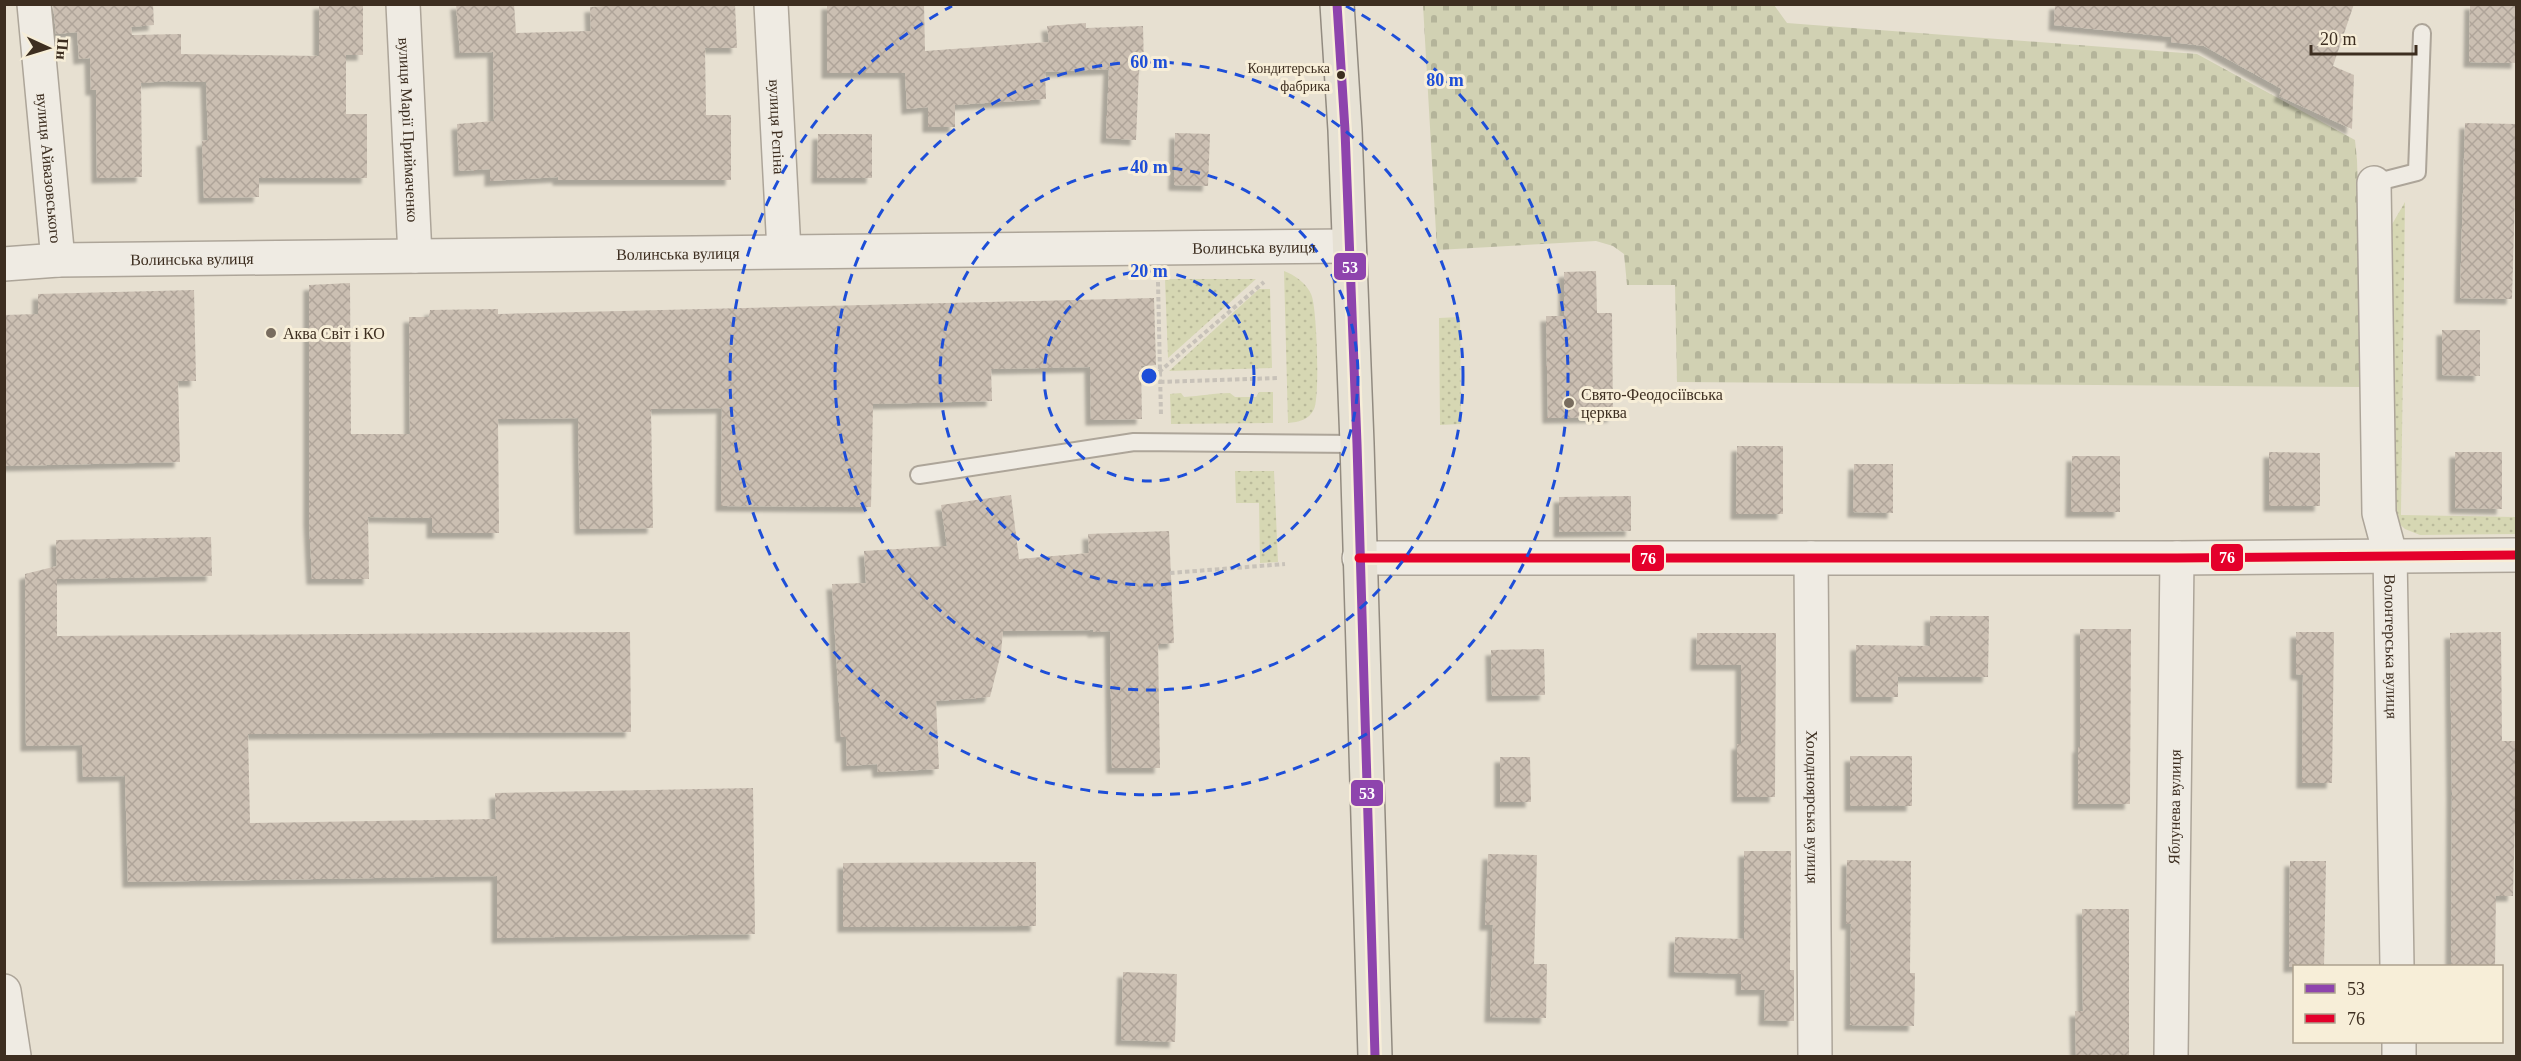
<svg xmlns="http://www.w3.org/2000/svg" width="2521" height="1061" viewBox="0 0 2521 1061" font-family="Georgia,serif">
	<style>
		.grass { fill: url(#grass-dots) }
		.cemetery { fill: url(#cemetery-stones) }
		.building { fill: url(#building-cross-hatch); filter: url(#shadow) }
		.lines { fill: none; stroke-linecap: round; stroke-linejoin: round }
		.service-casing { stroke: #ada599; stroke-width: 20 }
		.minor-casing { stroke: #ada599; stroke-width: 36 }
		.tertiary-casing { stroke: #ada599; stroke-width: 36 }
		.primary-casing { stroke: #928b80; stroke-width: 36 }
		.path { stroke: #c8c2b9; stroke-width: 4; stroke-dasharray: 4.5 3; stroke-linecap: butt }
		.service { stroke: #efebe3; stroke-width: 16 }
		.minor { stroke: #efebe3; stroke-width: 33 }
		.tertiary { stroke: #efebe3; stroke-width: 33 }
		.primary { stroke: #e6e1d4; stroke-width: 33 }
		.bus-1-casing { stroke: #f7eed8; stroke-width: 14 }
		.bus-2-casing { stroke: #f7eed8; stroke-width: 14 }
		.bus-1 { stroke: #8e44ad; stroke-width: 9 }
		.bus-2 { stroke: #e4002b; stroke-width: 9 }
		.ring { fill: none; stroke: #1d4ed8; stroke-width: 3; stroke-dasharray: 10 8 }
		.bus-dot { fill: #3d2e20; stroke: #f7eed8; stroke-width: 2 }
		.poi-dot { fill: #786c5e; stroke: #f7eed8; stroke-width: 2 }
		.labels { text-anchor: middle; stroke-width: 6; stroke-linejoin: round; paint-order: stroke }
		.bus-label { font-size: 14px; fill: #3d2e20; stroke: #f7eed8; text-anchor: end }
		.street-label { font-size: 16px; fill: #3d2e20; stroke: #f7eed8 }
		.poi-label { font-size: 16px; fill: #3d2e20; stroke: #f7eed8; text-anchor: start }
		.centre { fill: #1d4ed8; stroke: #f7eed8; stroke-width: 3 }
		.ring-label { font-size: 18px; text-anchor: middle; font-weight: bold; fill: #1d4ed8; stroke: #f7eed8; stroke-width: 6; stroke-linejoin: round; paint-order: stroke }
		.line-badge { stroke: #f7eed8; stroke-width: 2 }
		.badge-label { font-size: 16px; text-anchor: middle; font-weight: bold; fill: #fff }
	</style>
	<defs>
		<pattern id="grass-dots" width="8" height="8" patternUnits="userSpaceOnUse" patternTransform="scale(1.5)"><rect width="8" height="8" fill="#d6d7b3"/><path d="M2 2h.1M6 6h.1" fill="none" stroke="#b9b99a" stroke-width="1.8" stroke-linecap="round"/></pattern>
		<pattern id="cemetery-stones" width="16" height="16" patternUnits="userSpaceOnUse" patternTransform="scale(1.5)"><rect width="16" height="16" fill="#d1d1b3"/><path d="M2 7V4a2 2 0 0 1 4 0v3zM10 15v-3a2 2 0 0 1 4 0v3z" fill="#b4b49a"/></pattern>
		<pattern id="building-cross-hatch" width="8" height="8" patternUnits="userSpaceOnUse" patternTransform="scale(1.5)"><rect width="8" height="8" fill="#cbbfb2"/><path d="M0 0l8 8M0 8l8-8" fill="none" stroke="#afa499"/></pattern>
		<filter id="shadow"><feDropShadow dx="-5.5" dy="5.5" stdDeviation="1.5" flood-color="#0004"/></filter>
	</defs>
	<rect width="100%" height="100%" fill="#e7e0d1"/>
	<path class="grass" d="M2405,202l-4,313 115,2v17l-96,1 -15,-6 -9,-8 -5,-14v-281z
		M1284,271c11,4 22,12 27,23 6,11 9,104 3,115 -5,11 -15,13 -26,14z
		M1165,279h91l-88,79z
		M1259,289h11l2,79 -103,3z
		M1460,317l1,107 -21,1 -1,-107z
		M1259,392h14v31l-102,1 -1,-30 11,-1 3,4c17,-1 30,-4 46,-4l5,4h21z
		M1235,471h39l4,91 -18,1 -1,-60h-23z"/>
	<path class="cemetery" d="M1423,5h351l13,18 410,31 158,86 2,20 7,227 -687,-5 -2,-97h-48l-3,-31 -11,-8 -17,-5 -159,9z"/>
	<path class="building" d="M53,4h100l1,21 -23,2 1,8 49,-1v20l138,2v-52h44v51h-17v59h21v64h-108v19l-55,1 -2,-57 6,-1 -2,-58 -38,-1 -27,2 1,94 -45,1 -1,-88h-5l-1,-32 -11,1 -2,-27 -21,2z
		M456,4h58l2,29 75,-2 -1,-24 41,-3h104l2,44h-32l1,67h25v65h-173v-3l-68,4v-12l-31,2 -2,-47 37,-3 -1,-69 -33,1z
		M827,4h97l1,47 124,-9 -2,-16 39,-3v5l57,-2 1,41 -5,1 -3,72 -30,-2 3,-69 -64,3 1,27 -91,6v22h-27v-20l-21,2 -2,-36h-78z
		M2055,4h299l-21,62 21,9 -2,54 -73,-33 3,-7 -78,-43 -33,-4 1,-5 -118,-12z
		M2470,4h47v59l-48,-1z
		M2465,123l52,1 -5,175 -52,-1z
		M1175,133l35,1 -2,52 -34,-1z
		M818,134h54v44h-55z
		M1596,271l1,42h15l1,104 -65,1 -2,-102h18v-44z
		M350,283l1,151h59l-1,-117h20l1,-7 68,-1v5l656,-16 2,67 -15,1 1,53 -51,1 -1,-53 -99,2 1,32 -119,3 -2,103 -150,-1 1,-98 -71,1 2,119 -73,1 -2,-111 -80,1 1,114h-67v-15l-64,-1 1,62h-57l-3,-59v-235z
		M194,290l2,91h-18l2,81 -176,4v-151l34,-1v-20z
		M2442,330h38v46l-38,-1z
		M1737,446h46v68h-47z
		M2269,452l51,1v53h-51z
		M2455,452h47v57l-47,-1z
		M2072,456h48v56h-49z
		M1854,464h39v49l-40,-1z
		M1011,495l8,64 70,-6 -1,-19 81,-3 5,112 -16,1 2,124h-48l-2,-137 -17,1v-2l-90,1 -2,22 -11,44 -54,4 3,68 -61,3 -1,-8 -30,2 -1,-29h-5l-9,-153 34,-1 -2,-32 83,-5 -6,-41z
		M1631,496v35l-72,1v-35z
		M211,537l1,39 -155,3 -1,-39z
		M57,566v70l573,-4 1,100 -383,2 2,89 246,-4 -1,-26 258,-5 2,146 -258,4v-62l-369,6 -3,-106 -42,1 -1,-32 -56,1 -1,-172z
		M1930,616h59l-1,61h-90v20h-42v-52l74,1z
		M2080,629h51l-1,175h-52v-57h2z
		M2296,632h38l-2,151h-30l1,-108 -7,-1z
		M2501,632l1,109h15l-4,155h-17l-1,70h-44l1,-173 -2,-160z
		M1697,633h79l-1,164h-38v-53h4v-79h-45z
		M1544,649l1,46 -53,1 -1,-46z
		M1850,756h62v50h-62z
		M1500,757h30l1,45h-31z
		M1744,851h47l-1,119h4v51l-30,-1 1,-30h-24v-16l-67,-2 1,-35 69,2z
		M1488,854l49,1 -3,109h13l-1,54 -56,-1 3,-92h-8z
		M1847,860l64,1 -1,112h5l-1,53 -64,-1 1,-101h-5z
		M2290,861h36l-2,105 -35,1z
		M1036,862v64l-193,1v-64z
		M2082,909h47v147h-53l-1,-45h8z
		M1123,972l54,2 -2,68 -54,-2z"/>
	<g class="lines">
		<defs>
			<path id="service" d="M2374,183l43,-11 5,-139
				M919,475l215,-33 223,2"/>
			<g id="minor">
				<path id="s1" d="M34,4l24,256"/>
				<path id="s2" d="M403,4l12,252"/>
				<path id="s3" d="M771,4l13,247"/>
				<path id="s4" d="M2374,183l5,330 11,41 7,412"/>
				<path id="s5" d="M4,264l54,-4 1291,-14"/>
				<path d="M1359,558h818l339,-3"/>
				<path id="s6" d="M1811,558l4,498"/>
				<path d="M2399,1042v14"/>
				<path id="s7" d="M2171,1056l6,-498"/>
			</g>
			<path id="tertiary" d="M4,991l10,65"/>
			<path id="primary" d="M1337,4l8,126 12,314 18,612"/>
		</defs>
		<use href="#service" class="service-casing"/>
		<use href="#minor" class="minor-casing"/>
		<use href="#tertiary" class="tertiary-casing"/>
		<use href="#primary" class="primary-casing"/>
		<path class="path" d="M1158,282l3,134
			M1159,372l105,-90
			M1160,382l119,-4
			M1170,573l115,-9"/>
		<use href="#service" class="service"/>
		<use href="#minor" class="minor"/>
		<use href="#tertiary" class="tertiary"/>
		<use href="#primary" class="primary"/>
		<defs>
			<path id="bus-1" d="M1337,4l8,126 12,314 18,612"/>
			<path id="bus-2" d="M1359,558h818l339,-3"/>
		</defs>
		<use href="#bus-1" class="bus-1-casing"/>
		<use href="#bus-2" class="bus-2-casing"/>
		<use href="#bus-1" class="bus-1"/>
		<use href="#bus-2" class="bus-2"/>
	</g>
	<g class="ring">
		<circle cx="1149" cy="376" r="105"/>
		<circle cx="1149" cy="376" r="209"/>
		<circle cx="1149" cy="376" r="314"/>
		<path d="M1346 6A419 419 0 1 1 952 6"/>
	</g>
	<circle class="bus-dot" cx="1341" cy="75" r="5"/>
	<g class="poi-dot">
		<circle cx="271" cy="333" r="6"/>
		<circle cx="1569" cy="403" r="6"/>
	</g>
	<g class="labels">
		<g class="bus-label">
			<text x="1330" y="73">Кондитерська<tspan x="1330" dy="18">фабрика</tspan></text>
		</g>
		<g class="street-label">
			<text dy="6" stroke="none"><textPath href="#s3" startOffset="123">вулиця Рєпіна</textPath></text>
			<text dy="6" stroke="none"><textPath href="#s2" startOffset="126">вулиця Марії Приймаченко</textPath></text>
			<text dy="6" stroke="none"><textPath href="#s1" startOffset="165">вулиця Айвазовського</textPath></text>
			<text dy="6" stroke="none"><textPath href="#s5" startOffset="1250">Волинська вулиця</textPath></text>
			<text dy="6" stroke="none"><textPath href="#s5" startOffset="674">Волинська вулиця</textPath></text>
			<text dy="6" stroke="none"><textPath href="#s5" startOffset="188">Волинська вулиця</textPath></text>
			<text dy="6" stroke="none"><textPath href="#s4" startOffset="465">Волонтерська вулиця</textPath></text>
			<text dy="6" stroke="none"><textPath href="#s6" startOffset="249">Холодноярська вулиця</textPath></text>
			<text dy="6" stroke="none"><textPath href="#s7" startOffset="249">Яблунева вулиця</textPath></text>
		</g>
		<g class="poi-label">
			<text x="283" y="339">Аква Світ і КО</text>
			<text x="1581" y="400">Свято-Феодосіївська<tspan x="1581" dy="18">церква</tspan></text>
		</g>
	</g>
	<circle cx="1149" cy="376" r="9" class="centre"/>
	<g class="ring-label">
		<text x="1149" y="68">60 m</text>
		<text x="1445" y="86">80 m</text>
		<text x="1149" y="173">40 m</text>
		<text x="1149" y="277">20 m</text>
	</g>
	<g class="line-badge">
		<rect x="1333" y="252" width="34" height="29" rx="6" fill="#8e44ad"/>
		<rect x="2210" y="543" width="34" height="29" rx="6" fill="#e4002b"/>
		<rect x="1631" y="544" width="34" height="28" rx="6" fill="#e4002b"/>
		<rect x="1350" y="779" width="34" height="28" rx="6" fill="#8e44ad"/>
	</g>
	<g class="badge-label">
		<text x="1350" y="273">53</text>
		<text x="2227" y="563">76</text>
		<text x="1648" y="564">76</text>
		<text x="1367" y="799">53</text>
	</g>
	<rect width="2521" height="1061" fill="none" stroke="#3d2e20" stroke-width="12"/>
	<rect x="2293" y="965" width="210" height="78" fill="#f7eed8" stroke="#ada18e" stroke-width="1.5"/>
	<rect x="2305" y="984" width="30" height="9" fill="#8e44ad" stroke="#ada18e" stroke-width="1.5"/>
	<text x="2347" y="995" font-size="18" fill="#3d2e20">53</text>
	<rect x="2305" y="1014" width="30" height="9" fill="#e4002b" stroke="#ada18e" stroke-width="1.5"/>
	<text x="2347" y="1025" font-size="18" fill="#3d2e20">76</text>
	<g transform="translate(48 48) rotate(94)" stroke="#f7eed8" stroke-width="4.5" paint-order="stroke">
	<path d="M0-4.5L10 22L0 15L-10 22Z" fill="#3d2e20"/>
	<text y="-9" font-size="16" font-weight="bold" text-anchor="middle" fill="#3d2e20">Пн</text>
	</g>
	<path d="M2311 45v9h105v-9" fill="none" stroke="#3d2e20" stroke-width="3"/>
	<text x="2320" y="45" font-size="18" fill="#3d2e20" stroke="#f7eed8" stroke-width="4.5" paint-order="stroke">20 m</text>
</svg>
